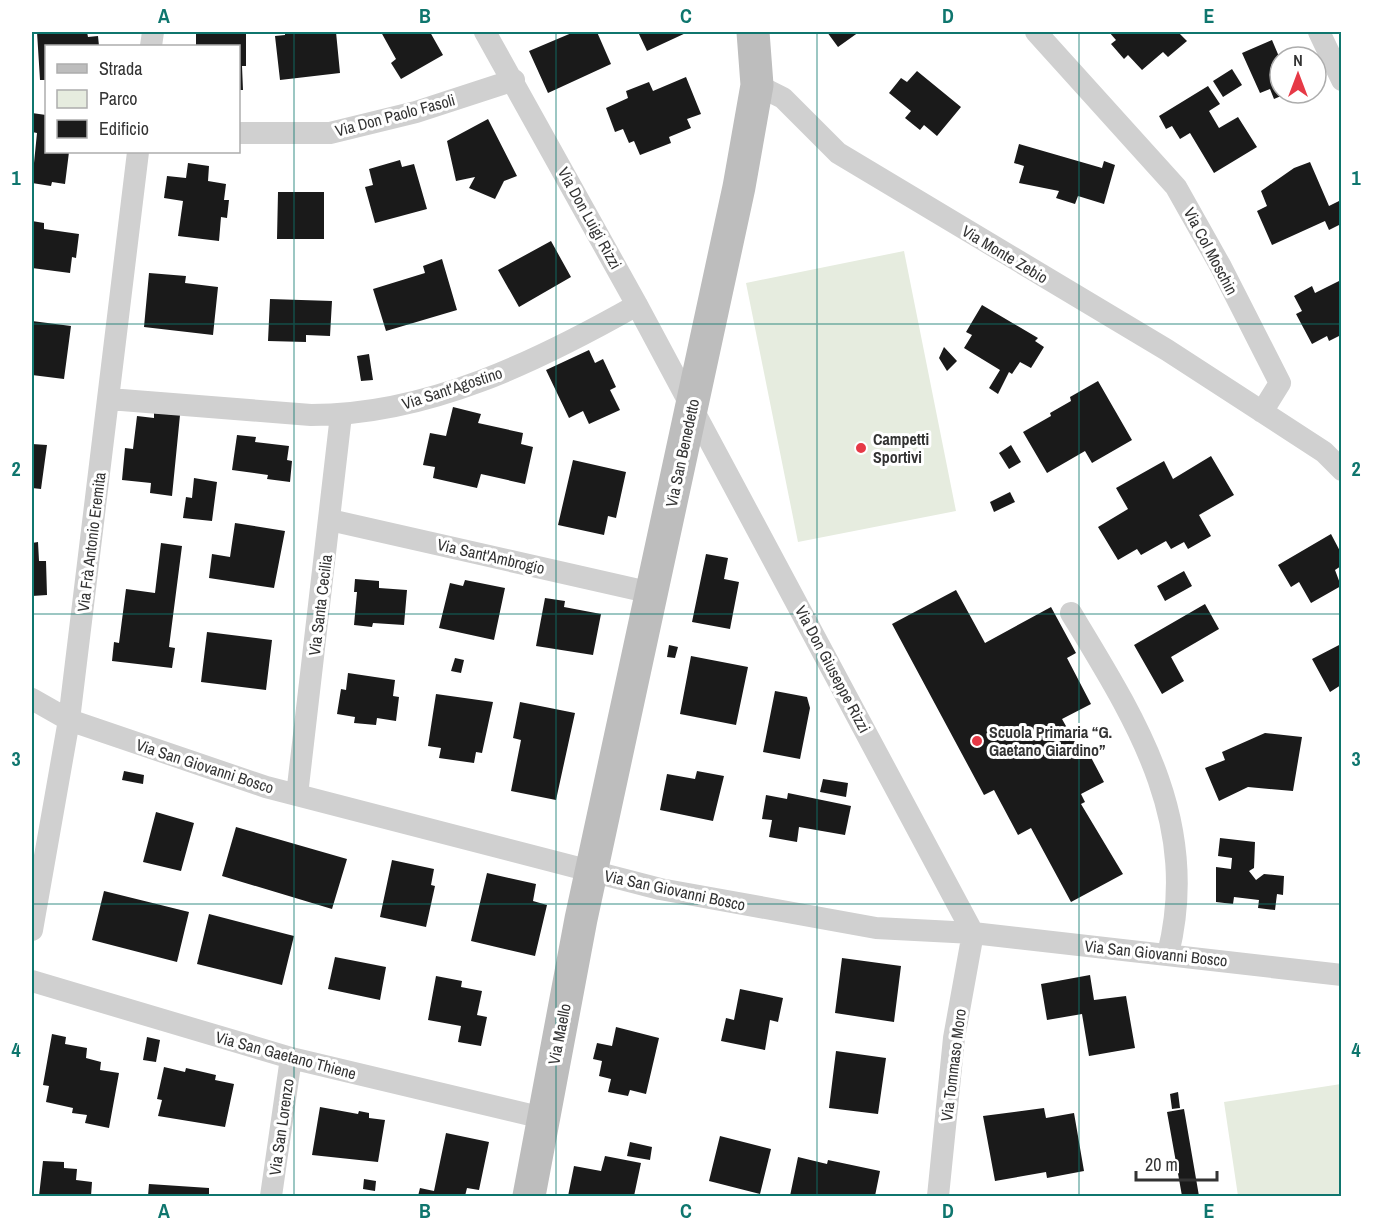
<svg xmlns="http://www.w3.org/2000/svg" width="1373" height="1228" viewBox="0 0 1373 1228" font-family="'Archivo Narrow',sans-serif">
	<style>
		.green { fill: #e6ecdf }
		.building { fill: #1a1a1a }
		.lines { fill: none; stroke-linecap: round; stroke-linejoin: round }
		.street { stroke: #d0d0d0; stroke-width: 22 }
		.secondary { stroke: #bdbdbd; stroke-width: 33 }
		.grid { fill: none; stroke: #0f766e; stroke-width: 1.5; stroke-opacity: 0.55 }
		.poi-dot { fill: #e63946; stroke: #fff; stroke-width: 2 }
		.labels { text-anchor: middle; stroke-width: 6; stroke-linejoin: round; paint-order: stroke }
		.street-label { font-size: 16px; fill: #333; stroke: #fff }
		.poi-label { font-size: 16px; font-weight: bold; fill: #333; stroke: #fff; text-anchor: start }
		.neatline { fill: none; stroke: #0f766e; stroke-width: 2 }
		.grid-label { font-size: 20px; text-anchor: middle; font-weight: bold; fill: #0f766e }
	</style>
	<rect width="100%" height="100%" fill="#fff"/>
	<path class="green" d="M904,251l52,260 -158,31 -52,-259z
		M1341,1084v112h-103l-14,-94z"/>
	<path class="building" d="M37,32h50l1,5 10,-1 1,10h-53v34h-6z
		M196,32h50v34h-4l1,24h-5v-44h-42z
		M285,32h51l4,41 -60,7 -5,-44 10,-1z
		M381,32h49l13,23 -42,24 -10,-16 5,-4z
		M574,32h23l14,32 -63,29 -19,-42z
		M638,32h50l-41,19z
		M827,32h32l-21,15z
		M1109,32h69l9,9 -19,16 -5,-5 -21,18 -14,-15 -4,4 -13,-15 5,-4z
		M1272,40l8,19v34h8l-14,6 -4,-10 -10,4 -18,-40z
		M1232,69l10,16 -19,12 -10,-16z
		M917,71l44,36 -24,29 -13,-11 -4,5 -15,-12 6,-7 -22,-18 12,-15 6,4z
		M686,77l15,37 -14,5 4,9 -22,9 2,6 -31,12 -6,-14 -5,2 -6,-14 -8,3 -9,-24 22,-10 -2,-7 23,-9 4,9z
		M1208,86l12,18 -11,7 10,17 19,-11 19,30 -43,26 -24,-40 -10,6 -8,-13 -6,3 -7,-13z
		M32,113l14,2v37h23l-4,32 -13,-2 -1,4 -19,-3 5,-50 -5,-1z
		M488,119l29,57 -13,5 -9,18 -26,-11 6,-11 -19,4 -9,-40z
		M1019,144l83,24 2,-7 11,4 -11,39 -26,-8 -3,8 -19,-6 3,-7 -40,-8 5,-17 -10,-3z
		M400,160l2,7 12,-3 13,45 -52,14 -10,-36 8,-2 -4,-16z
		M1310,162l19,44 10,-5 2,23 -12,6 -4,-9 -53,24 -15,-34 10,-5 -6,-15 33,-23z
		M188,163l21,3 -1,15 18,3 -2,16h5l-2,18 -6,-1 -2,24 -41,-5 5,-35 -19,-3 3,-22 19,2z
		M278,192h46v47h-47z
		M32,221l12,2v6l35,5 -3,24 -4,-1 -2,16 -38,-5z
		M551,241l20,36 -52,30 -21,-37z
		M442,259l15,51 -71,21 -13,-42 52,-16 -2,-7z
		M149,273l37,3 -1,7 33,4 -5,48 -69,-8z
		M1341,280v55l-12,6 -2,-5 -15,8 -16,-30 6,-3 -8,-15 18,-10 3,7z
		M270,299l62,2 -2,35 -24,-1v7l-38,-1z
		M982,305l56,33 -3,3 9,6 -13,21 -11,-6 -8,12 -3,-2 -11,22 -9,-6 11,-18 -36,-22 8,-13 -6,-3z
		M32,321l39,5 -7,53 -32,-4z
		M944,347l13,14 -10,10 -8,-13z
		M589,350l6,13 8,-4 13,28 -6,3 10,20 -31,14 -6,-13 -14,7 -23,-48z
		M369,354l4,26 -12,1 -4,-25z
		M1098,381l34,59 -40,23 -7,-12 -38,22 -24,-41 28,-16 -1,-3 21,-12 -1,-4z
		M453,407l28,7 -3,9 45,10 -2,11 12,3 -8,37 -44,-10 -4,14 -44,-10 2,-11 -12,-2 7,-32 16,3z
		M154,413l26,2 -8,81 -22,-3 1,-10 -29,-3 3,-32 8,1 4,-33 17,2z
		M237,435l19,2 -1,5 34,4 -2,14 5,1 -2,21 -23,-3 1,-4 -36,-5z
		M32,444l15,1 -6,44 -9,-1z
		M1011,445l10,17 -12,7 -10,-16z
		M1211,456l23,39 -35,20 12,21 -23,13 -4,-7 -13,7 -5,-8 -25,14 -4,-6 -19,11 -20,-33 30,-18 -12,-21 48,-27 9,18z
		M573,460l53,12 -10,46 -8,-2 -4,19 -46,-10z
		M194,478l23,4 -5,39 -29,-3 3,-21 6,1z
		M1010,492l5,10 -21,10 -4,-10z
		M235,523l50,8 -11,57 -65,-10 3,-24 18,3z
		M1331,534l10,19v13l-6,4 6,16 -30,17 -12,-21 -8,5 -13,-22z
		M38,542l1,19h7l1,34 -15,1v-53z
		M161,543l21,3 -13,101 6,1 -3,20 -60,-7 2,-19 5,1 7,-54 29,4z
		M706,554l22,4 -4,21 15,3 -9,47 -38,-7z
		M1184,571l8,15 -27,15 -8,-15z
		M355,579l24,2v7l28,2 -3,35 -31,-2 -1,4 -18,-2 3,-33h-3z
		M465,580l40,8 -11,52 -55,-12 11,-45 13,3z
		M956,590l29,53 66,-36 25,46 -9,5 24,46 -29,15 17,30 6,-3 19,36 -23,12 4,8 -4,2 42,70 -52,28 -40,-74 -13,7 -24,-45 -10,5 -92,-171z
		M545,598l20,3 -1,6 37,7 -8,41 -57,-9z
		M1205,604l14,25 -48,28 13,24 -22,13 -28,-49z
		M207,632l65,8 -6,50 -65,-8z
		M1341,644v41l-11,7 -18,-33z
		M669,645l9,2 -3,11 -8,-1z
		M691,656l57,11 -12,58 -56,-11z
		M455,658l9,2 -3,13 -10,-2z
		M348,673l47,7 -2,16 6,1 -3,24 -19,-3 -1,7 -22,-2 1,-6 -18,-3 4,-25 5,1z
		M775,691l32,6 3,11 -10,51 -37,-7z
		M436,694l57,8 -11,51 -6,-1 -2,11 -35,-5 2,-10 -13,-2z
		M520,702l55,11 -19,87 -45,-9 10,-51 -8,-2z
		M1265,733l37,4 -9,54 -45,-4 -29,14 -14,-33 20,-8 -3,-8z
		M124,771l20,4 -1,9 -21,-4z
		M697,771l27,5 -11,45 -53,-11 7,-36 28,5z
		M823,779l25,4 -2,14 -26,-5z
		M788,793l63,13 -6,29 -46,-8 -2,15 -28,-5 3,-17 -10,-1 4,-24 21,4z
		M156,812l38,11 -13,48 -38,-9z
		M236,827l111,32 -15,50 -110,-33z
		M1220,838l35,4 -1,26 -5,3 7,9 8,-6 20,2 -1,19 -6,-1 -2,16 -17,-2 1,-8 -25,-3 -1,7 -17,-2v-35l15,2 1,-11 -14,-2z
		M392,860l42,9 -3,16 4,1 -9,41 -46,-10z
		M487,873l49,11 -3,17 14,4 -12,51 -64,-15z
		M104,891l85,21 -12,50 -85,-22z
		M209,914l85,22 -12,49 -85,-21z
		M335,957l51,10 -6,33 -52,-11z
		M842,958l59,8 -7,56 -59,-9z
		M1090,975l4,25 32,-4 9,52 -46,8 -7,-42 -35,6 -6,-36z
		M436,976l26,5 -1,6 21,4 -5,24 10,2 -6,29 -23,-4 3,-16 -33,-6z
		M740,989l43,9 -5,24 -8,-2 -5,30 -44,-9 5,-23 8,2z
		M616,1027l43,11 -13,56 -16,-4 -2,6 -20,-4 3,-13 -12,-3 3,-15 -9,-2 4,-16 15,3z
		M52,1034l14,3 -1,7 22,4 -1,10 15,4 -1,8 19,3 -10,55 -24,-5 2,-8 -15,-2 1,-5 -27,-6 3,-16 -6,-1z
		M147,1037l13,3 -4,22 -13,-2z
		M836,1051l50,7 -8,56 -49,-6z
		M164,1067l21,5 1,-4 30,7 -1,5 19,4 -9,43 -67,-11 4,-16 -5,-1z
		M1178,1092l2,16 -8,1 -2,-15z
		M320,1107l38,7 1,-3 10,2v5l16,2 -7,42 -66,-7z
		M1044,1108l2,10 28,-5 10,58 -37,7 -1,-6 -51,9 -12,-65z
		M1184,1109l15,87h-17l-15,-84z
		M446,1133l43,9 -10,48 -12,-2 -2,8h-47l2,-8 14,3z
		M720,1136l51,13 -11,45 -51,-13z
		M630,1142l22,5 -2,13 -23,-4z
		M605,1156l36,7 -7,33h-66l6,-30 27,5z
		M798,1157l29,7 1,-4 52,11 -5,25h-85z
		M43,1161l21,1v6l13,1 -1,11 16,2 -1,14h-52z
		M364,1179l12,2 -1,10 -12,-2z
		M149,1184l60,4v8h-61z"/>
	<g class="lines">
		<path class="street" d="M485,32l152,273 336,628 -19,105 -16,158
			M1036,32l140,155 45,80 59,116 -18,29
			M1319,32l23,48
			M151,46l2,-14
			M757,85l26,13 55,55 329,197 157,102 18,18
			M238,133h92l86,-21 98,-32
			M109,399l202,16c117,0 227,-54 326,-110
			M330,520l322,73
			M1071,613c66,109 130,208 97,341
			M32,699l37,21 197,67 394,102 216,39 97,5 369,42
			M297,795l44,-380
			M32,930l37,-210 69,-568
			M32,981l259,77 252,60
			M271,1196l20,-138"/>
		<path class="secondary" d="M529,1196l52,-277 158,-732 18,-102 -4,-53"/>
	</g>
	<path class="grid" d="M294,32v1164M556,32v1164M817,32v1164M1079,32v1164M32,324h1310M32,614h1310M32,904h1310"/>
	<g class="poi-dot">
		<circle cx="861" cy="448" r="6"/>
		<circle cx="977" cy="741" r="6"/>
	</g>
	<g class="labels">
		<g class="street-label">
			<text transform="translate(395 115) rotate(-15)" y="6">Via Don Paolo Fasoli</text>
			<text transform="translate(590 218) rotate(61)" y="6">Via Don Luigi Rizzi</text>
			<text transform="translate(1211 251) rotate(62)" y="6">Via Col Moschin</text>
			<text transform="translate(1005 254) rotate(31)" y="6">Via Monte Zebio</text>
			<text transform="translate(452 388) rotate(-18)" y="6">Via Sant'Agostino</text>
			<text transform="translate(682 453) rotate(-78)" y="6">Via San Benedetto</text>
			<text transform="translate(91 542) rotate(-83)" y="6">Via Frà Antonio Eremita</text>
			<text transform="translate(491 556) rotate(13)" y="6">Via Sant'Ambrogio</text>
			<text transform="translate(320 605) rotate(-83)" y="6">Via Santa Cecilia</text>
			<text transform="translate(833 669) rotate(62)" y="6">Via Don Giuseppe Rizzi</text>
			<text transform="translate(205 766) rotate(18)" y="6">Via San Giovanni Bosco</text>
			<text transform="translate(675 890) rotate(12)" y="6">Via San Giovanni Bosco</text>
			<text transform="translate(1156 953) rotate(6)" y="6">Via San Giovanni Bosco</text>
			<text transform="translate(559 1034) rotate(-79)" y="6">Via Maello</text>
			<text transform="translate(286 1055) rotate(15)" y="6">Via San Gaetano Thiene</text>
			<text transform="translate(953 1065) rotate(-83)" y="6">Via Tommaso Moro</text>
			<text transform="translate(281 1127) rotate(-82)" y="6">Via San Lorenzo</text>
		</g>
		<g class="poi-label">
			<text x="873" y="445">Campetti<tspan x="873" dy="18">Sportivi</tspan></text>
			<text x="989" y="738">Scuola Primaria “G.<tspan x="989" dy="18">Gaetano Giardino”</tspan></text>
		</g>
	</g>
	<rect width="1373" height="1228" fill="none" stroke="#ffffff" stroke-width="66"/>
	<rect x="45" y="45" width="195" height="108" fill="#ffffff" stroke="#adadad" stroke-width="1.5"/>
	<rect x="57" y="64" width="30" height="9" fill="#bdbdbd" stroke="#adadad" stroke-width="1.5"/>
	<text x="99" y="75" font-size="18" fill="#333333">Strada</text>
	<rect x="57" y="90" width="30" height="18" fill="#e6ecdf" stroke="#adadad" stroke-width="1.5"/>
	<text x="99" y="105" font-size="18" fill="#333333">Parco</text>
	<rect x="57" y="120" width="30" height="18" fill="#1a1a1a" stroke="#adadad" stroke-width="1.5"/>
	<text x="99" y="135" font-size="18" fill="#333333">Edificio</text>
	<g transform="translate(1298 75)"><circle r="28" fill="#ffffff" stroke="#adadad" stroke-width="1.5"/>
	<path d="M0-4.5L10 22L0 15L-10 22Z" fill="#e63946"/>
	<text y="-9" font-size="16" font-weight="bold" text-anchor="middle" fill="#333333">N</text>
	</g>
	<path d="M1136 1171v9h81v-9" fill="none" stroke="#333333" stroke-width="3"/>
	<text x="1145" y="1171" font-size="18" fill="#333333" stroke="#ffffff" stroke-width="4.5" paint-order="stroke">20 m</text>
	<rect x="33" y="33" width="1307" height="1162" class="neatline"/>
	<g class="grid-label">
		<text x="164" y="23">A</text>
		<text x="425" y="23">B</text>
		<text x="686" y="23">C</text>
		<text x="948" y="23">D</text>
		<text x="1209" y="23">E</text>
		<text x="16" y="185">1</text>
		<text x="1356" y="185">1</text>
		<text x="16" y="476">2</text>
		<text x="1356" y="476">2</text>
		<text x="16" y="766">3</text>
		<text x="1356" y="766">3</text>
		<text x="16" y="1057">4</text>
		<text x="1356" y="1057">4</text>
		<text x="164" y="1218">A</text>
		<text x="425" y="1218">B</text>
		<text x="686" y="1218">C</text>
		<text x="948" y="1218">D</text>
		<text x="1209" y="1218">E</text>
	</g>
</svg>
